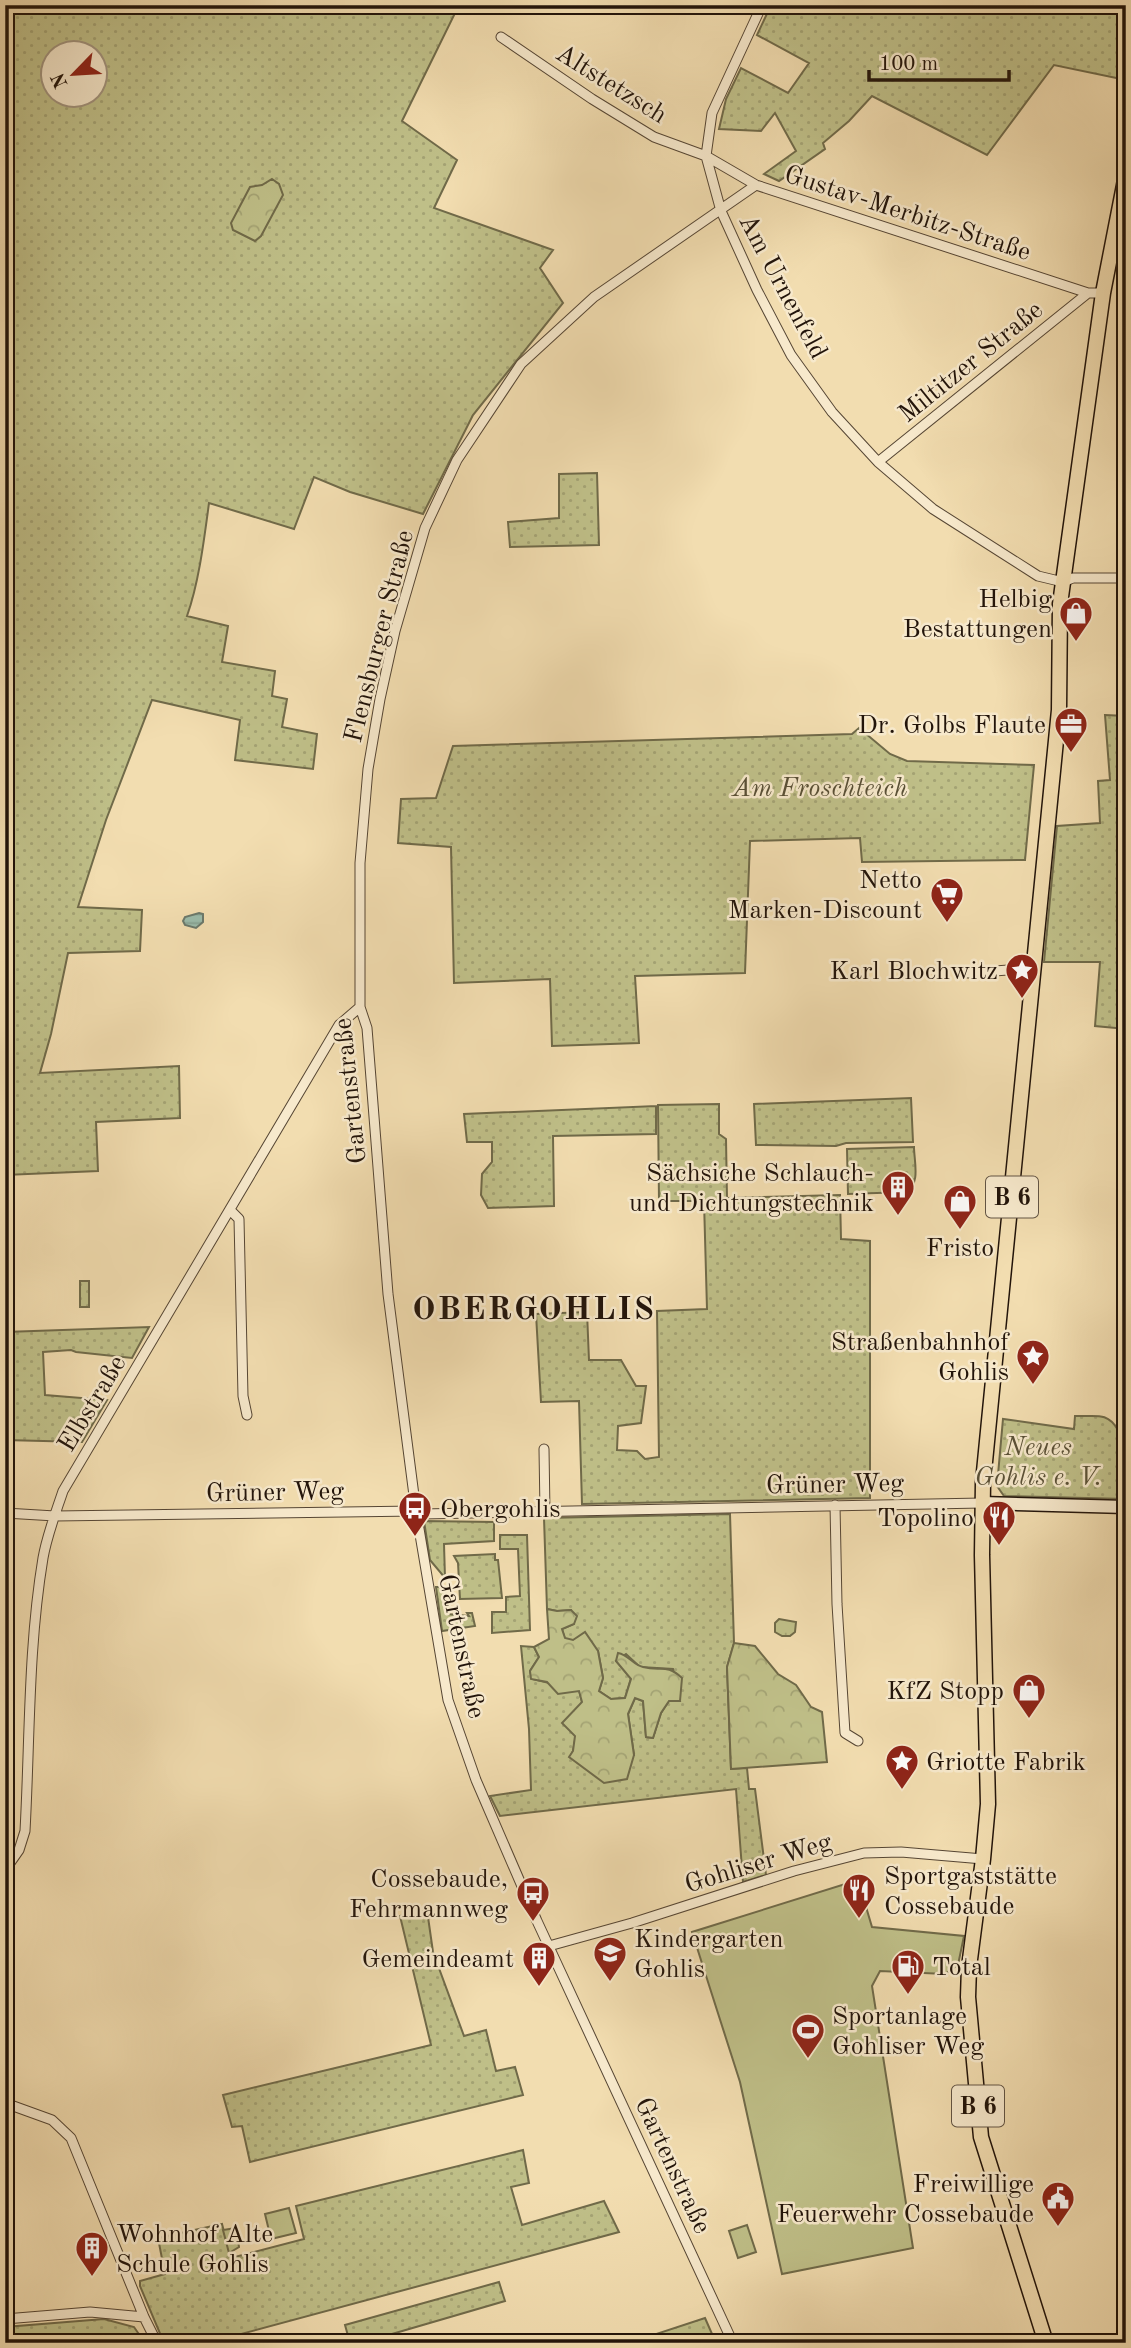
<svg xmlns="http://www.w3.org/2000/svg" width="1131" height="2348" viewBox="0 0 1131 2348" font-family="'Old Standard TT',serif">
	<style>
		.grass { fill: url(#grass-dots); stroke: #706a49; stroke-width: 2; fill-rule: evenodd }
		.forest { fill: url(#forest-crowns); stroke: #706a49; stroke-width: 2 }
		.park { fill: url(#park-tufts); stroke: #706a49; stroke-width: 2 }
		.pitch { fill: #bfbf88; stroke: #706a49; stroke-width: 2 }
		.water { fill: url(#water-rules); stroke: #6b796b; stroke-width: 2 }
		.lines { fill: none; stroke-linecap: round; stroke-linejoin: round }
		.street-casing { stroke: #564634; stroke-width: 11 }
		.secondary-casing { stroke: #22140a; stroke-width: 15 }
		.primary-casing { stroke: #22140a; stroke-width: 17 }
		.street { stroke: #f7e9cc; stroke-width: 9 }
		.secondary { stroke: #f7e9cc; stroke-width: 12 }
		.primary { stroke: #f2ddb0; stroke-width: 14 }
		.labels { text-anchor: middle; stroke-width: 5; stroke-linejoin: round; paint-order: stroke }
		.shield { fill: #f7e9cc; stroke: #625444; stroke-width: 2 }
		.shield-label { font-size: 24px; font-weight: bold; fill: #22140a }
		.street-label { font-size: 26px; fill: #22140a; stroke: #f7e9cc }
		.poi-label { font-size: 26px; fill: #22140a; stroke: #f7e9cc; text-anchor: end }
		.park-label { font-size: 26px; font-style: italic; fill: #595036; stroke: #f7e9cc }
		.district-label { font-size: 33px; font-weight: bold; letter-spacing: 2px; fill: #22140a; stroke: #f7e9cc }
	</style>
	<defs>
		<pattern id="grass-dots" width="8" height="8" patternUnits="userSpaceOnUse" patternTransform="scale(1.75)"><rect width="8" height="8" fill="#bfbf88"/><path d="M2 2h.1M6 6h.1" fill="none" stroke="#a4a374" stroke-width="1.8" stroke-linecap="round"/></pattern>
		<pattern id="forest-crowns" width="20" height="18" patternUnits="userSpaceOnUse" patternTransform="scale(1.75)"><rect width="20" height="18" fill="#bfbf88"/><path d="M2 6a3 3 0 1 1 6 0M12 15a3 3 0 1 1 6 0" fill="none" stroke="#a4a374"/></pattern>
		<pattern id="park-tufts" width="24" height="20" patternUnits="userSpaceOnUse" patternTransform="scale(1.75)"><rect width="24" height="20" fill="#bfbf88"/><path d="M3 7l-1-3M5 7V3M7 7l1-3M15 17l-1-3M17 17v-4M19 17l1-3" fill="none" stroke="#a4a374"/></pattern>
		<pattern id="water-rules" width="6" height="5" patternUnits="userSpaceOnUse" patternTransform="scale(1.75)"><rect width="6" height="5" fill="#9bbcab"/><path d="M0 2.5h6" fill="none" stroke="#85a192"/></pattern>
	</defs>
	<rect width="100%" height="100%" fill="#f2ddb0"/>
	<filter id="stains"><feTurbulence type="fractalNoise" baseFrequency=".00286" numOctaves="4"/><feColorMatrix values="0 0 0 0 .2 0 0 0 0 .09 0 0 0 0 .02 0 0 0 .5 -.17"/></filter>
	<radialGradient id="worn" r=".72"><stop offset=".6" stop-color="#630" stop-opacity="0"/><stop offset="1" stop-color="#630" stop-opacity=".3"/></radialGradient>
	<path class="grass" d="M5,5h454l-57,116 55,39 -23,48 119,42 -13,18 23,35 -90,112 -50,99 -73,-22 -36,-15 -20,52 -85,-26c-5,37 -10,79 -22,113l41,10 -6,36 53,9 -3,25 15,3 -5,28 35,7 -4,35 -78,-9 5,-40 -88,-20 -46,120 -28,87 64,3 -2,41 -72,2 -17,81 -11,39 139,-7 1,52 -84,4 2,49 -93,4zM52,52h42v42h-42z
		M771,5h179l9,4 2,-4h165v75l-72,-15 -67,90 -115,-59 -23,25 -26,22 2,6 -46,32 -15,-7 32,-23 -21,-38 -14,18 -42,-2 7,-30 15,-31 47,25 21,-30 -52,-28z
		M597,473l2,72 -89,2 -2,-25 51,-4v-44z
		M1105,715l21,1v313l-31,-3 5,-64h-56l13,-136 43,-3 -2,-42 12,-1z
		M859,728l31,26 17,7 127,4 -9,95 -163,2 -2,-24 -110,3 -5,132 -110,3 4,67 -87,3 -2,-67 -96,4 -3,-136 -53,-4 3,-44 35,-1 17,-52 399,-12z
		M911,1098l2,44 -67,1 -10,3 -80,-1 -2,-41z
		M719,1104v30l7,5 1,59 113,-3 1,44 29,2v257l-288,6 -3,-103 -38,1 -5,-88 51,-2 2,48h32l15,26h10l-5,37 -23,3 -1,24 20,1 8,8 14,-2 -2,-146 50,-2 -3,-108h-45l-1,-96z
		M656,1106v28l-103,2 1,70 -66,2 -7,-13 1,-21 10,-12v-20h-25l-3,-28z
		M914,1147c0,14 7,37 -8,45l-58,2 -1,-45z
		M80,1281h9v26h-9z
		M149,1327l-17,31 -56,-6 -5,-2 -28,2 2,43 62,5 -25,42 -77,-2v-108z
		M1126,1380v119l-122,-3 -7,-10 6,-67 71,10 1,-13c20,1 32,-5 43,14l4,1z
		M730,1514l4,129 -7,24 4,102 16,-1 2,21h6l11,86 -23,7 -7,-93 -236,27 -10,-20 41,-6 -2,-61 -8,-83 13,1 5,10 -9,14 2,8 47,11 3,12 -9,49 -3,6 14,9 50,-11 -6,-41 7,-16 8,3 3,36 7,1 8,-25 8,-12h11l-7,-32 -33,-2 -14,-13 -10,7 15,17 -6,20 -14,1 -12,-8 4,-13 -5,-27 -33,-12 -3,-10 12,-5 -3,-14 -14,1 -10,-2 -3,-91z
		M424,1521l70,1v19l-50,3 1,34 -15,-18z
		M500,1535h27l3,95 -38,3v-21h14v-15l14,-1 -2,-47h-18z
		M495,1554v6h3l4,38 -42,1 -2,-36 -4,-7z
		M436,1587h9l2,27 22,2 -2,-3h5l3,13 -33,5z
		M427,1910l6,42 31,84 22,-6 10,41 19,-4 8,28 -273,67 -8,-36 -10,1 -9,-32 208,-50 -31,-129z
		M523,2150l6,33 -18,4 11,38 82,-24 15,31 -411,111h-44l-24,-57v-5l25,-7 -7,-36 64,-14 9,34 73,-19 -8,-33z
		M499,2282l6,19 -113,33 2,9h-44l-5,-18z
		M705,2318l11,25h-66l-3,-6z
		M104,2319l30,8 11,16h-140v-16z"/>
	<path class="forest" d="M272,179l7,5 4,11 -22,41 -6,5 -22,-11 -2,-7 19,-36 12,-2z
		M547,1609l10,2 14,-1 6,6 -3,8 -12,5 3,9 8,2 12,-8 13,19 5,27 -4,13 12,8 14,-1 6,-19 -15,-18 2,-8c11,2 15,12 25,14 18,5 23,-4 39,11l-2,23h-11l-8,12 -8,25 -7,-1 -3,-36 -8,-3 -7,16 6,41 -7,24 -23,4 -35,-26 4,-6 2,-15 -13,-13 20,-21 -3,-11 -21,3 -11,-12 -16,-3 -1,-8 9,-14 -5,-10 15,-8z
		M734,1643l21,3 23,28 18,11 15,22 11,5 5,50 -96,7 -4,-102z"/>
	<path class="park" d="M779,1619l17,3 -1,10 -5,4h-8l-7,-4v-9z"/>
	<path class="pitch" d="M858,1880l14,47 92,9 -6,29 -13,9 -65,-3 -8,15 41,262 -131,26 -42,-192 -48,-150z
		M289,2208l7,25 -25,6 -6,-25z
		M747,2225l9,27 -18,6 -9,-27z
		M236,2228l3,19 -10,6 -6,-23z"/>
	<path class="water" d="M199,913l4,1v8l-7,6 -11,-3 -2,-4 2,-4z"/>
	<g class="lines">
		<defs>
			<path id="street" d="M762,5l-50,108 -6,43 15,55 36,79 34,65 41,57 46,50 55,47 105,67 25,6 10,-4h53
				M501,37l91,62 62,38 52,19 50,29 332,108h15
				M878,462l210,-169
				M968,973l66,-5
				M230,1210l9,9 4,177 4,19
				M544,1449l1,63
				M835,1505l2,99 8,129 13,8
				M5,1513l50,3 361,-5 6,3 560,-11
				M5,1870l14,-20 6,-19c5,-91 3,-183 18,-273 4,-23 13,-46 20,-67l276,-466 21,-18
				M549,1946l83,-23 162,-52 70,-18 37,-1 82,7
				M5,2103l47,17 19,18 73,179 13,26
				M5,2319l85,-7 54,5
				M733,2343l-196,-422 -61,-141 -28,-80 -32,-189 -28,-217 -21,-266 -7,-21v-144l8,-94 12,-70 15,-68 30,-103 32,-68 64,-96 73,-67 162,-112"/>
			<path id="secondary" d="M982,1503l144,4"/>
			<path id="primary" d="M1046,2343l-65,-206 -13,-140 1,-30 14,-108 5,-55 -6,-249 1,-73 76,-772 1,-106 43,-311 23,-118"/>
		</defs>
		<use href="#street" class="street-casing"/>
		<use href="#secondary" class="secondary-casing"/>
		<use href="#primary" class="primary-casing"/>
		<use href="#street" class="street"/>
		<use href="#secondary" class="secondary"/>
		<use href="#primary" class="primary"/>
	</g>
	<defs>
		<symbol id="shop-pin" viewBox="-11 -11 22 30"><path d="M0 17L-7.5 6A9.5 9.5 0 1 1 7.5 6Z" fill="#8f2418" stroke="#f7e9cc"/><path d="M-5-2.5h2.3a2.7 3.5 0 0 1 5.4 0H5L5.5 6h-11ZM-1.5-2.5h3a1.5 2.3 0 0 0-3 0Z" fill="#fff"/></symbol>
		<symbol id="office-pin" viewBox="-11 -11 22 30"><path d="M0 17L-7.5 6A9.5 9.5 0 1 1 7.5 6Z" fill="#8f2418" stroke="#f7e9cc"/><path d="M-6-3h4V-5.5h4V-3h4V5H-6ZM-1-4.5V-3h2v-1.5ZM-6 0V1H6V0Z" fill="#fff"/></symbol>
		<symbol id="supermarket-pin" viewBox="-11 -11 22 30"><path d="M0 17L-7.5 6A9.5 9.5 0 1 1 7.5 6Z" fill="#8f2418" stroke="#f7e9cc"/><path d="M-6-5.5h2.5l.6 2H6L4.5 2H-2.5L-4.4-4H-6ZM-1.5 3.2a1.3 1.3 0 1 0 .1 0ZM3 3.2a1.3 1.3 0 1 0 .1 0Z" fill="#fff"/></symbol>
		<symbol id="sight-pin" viewBox="-11 -11 22 30"><path d="M0 17L-7.5 6A9.5 9.5 0 1 1 7.5 6Z" fill="#8f2418" stroke="#f7e9cc"/><path d="M0-6L1.8-2.2L6-1.7L2.9 1.2L3.7 5.4L0 3.3L-3.7 5.4L-2.9 1.2L-6-1.7L-1.8-2.2Z" fill="#fff"/></symbol>
		<symbol id="building-pin" viewBox="-11 -11 22 30"><path d="M0 17L-7.5 6A9.5 9.5 0 1 1 7.5 6Z" fill="#8f2418" stroke="#f7e9cc"/><path d="M-4-6H4V6H1V3H-1V6H-4ZM-2.5-4.3h1.7v1.8h-1.7ZM.8-4.3h1.7v1.8H.8ZM-2.5-1h1.7V.8h-1.7ZM.8-1h1.7V.8H.8Z" fill="#fff"/></symbol>
		<symbol id="bus-pin" viewBox="-11 -11 22 30"><path d="M0 17L-7.5 6A9.5 9.5 0 1 1 7.5 6Z" fill="#8f2418" stroke="#f7e9cc"/><path d="M-5-6H5V4H4V6H2V4H-2V6H-4V4H-5ZM-3.5-4V0h7V-4ZM-3.5 1.2v1.5H-2V1.2ZM2 1.2v1.5H3.5V1.2Z" fill="#fff"/></symbol>
		<symbol id="restaurant-pin" viewBox="-11 -11 22 30"><path d="M0 17L-7.5 6A9.5 9.5 0 1 1 7.5 6Z" fill="#8f2418" stroke="#f7e9cc"/><path d="M-5-6h1v4h1v-4h1v4h1v-4h1v5L-1.5 .5V6h-2V.5L-5-1ZM5-6V6H3V1.5H1.5Q1.5-4 5-6Z" fill="#fff"/></symbol>
		<symbol id="school-pin" viewBox="-11 -11 22 30"><path d="M0 17L-7.5 6A9.5 9.5 0 1 1 7.5 6Z" fill="#8f2418" stroke="#f7e9cc"/><path d="M0-5L7-2L0 1L-7-2ZM-4 1L0 2.5L4 1V4Q0 6-4 4Z" fill="#fff"/></symbol>
		<symbol id="fuel-pin" viewBox="-11 -11 22 30"><path d="M0 17L-7.5 6A9.5 9.5 0 1 1 7.5 6Z" fill="#8f2418" stroke="#f7e9cc"/><path d="M-5.5-6h7V0h2V4h1.3V-2.5L3-4.5l.8-.8L6-3V5H2.5V1h-1V6h-7ZM-4.2-4.7v3.2H.2V-4.7Z" fill="#fff"/></symbol>
		<symbol id="stadium-pin" viewBox="-11 -11 22 30"><path d="M0 17L-7.5 6A9.5 9.5 0 1 1 7.5 6Z" fill="#8f2418" stroke="#f7e9cc"/><path d="M0-5a6.5 5 0 1 0 0 10a6.5 5 0 1 0 0-10ZM-3.5-1.8h7v3.6h-7Z" fill="#fff"/></symbol>
		<symbol id="civic-pin" viewBox="-11 -11 22 30"><path d="M0 17L-7.5 6A9.5 9.5 0 1 1 7.5 6Z" fill="#8f2418" stroke="#f7e9cc"/><path d="M-.6-6.5H3V-4.5H.6V-3L4-1V1h2V6H-6V1h2V-1L-.6-3ZM-1.2 2.5V6h2.4V2.5Z" fill="#fff"/></symbol>
	</defs>
	<g fill-rule="evenodd">
		<use href="#shop-pin" x="1057" y="594" width="38" height="52"/>
		<use href="#office-pin" x="1052" y="705" width="38" height="52"/>
		<use href="#supermarket-pin" x="928" y="875" width="38" height="52"/>
		<use href="#sight-pin" x="1003" y="951" width="38" height="52"/>
		<use href="#building-pin" x="879" y="1168" width="38" height="52"/>
		<use href="#shop-pin" x="941" y="1182" width="38" height="52"/>
		<use href="#sight-pin" x="1014" y="1337" width="38" height="52"/>
		<use href="#bus-pin" x="396" y="1489" width="38" height="52"/>
		<use href="#restaurant-pin" x="980" y="1498" width="38" height="52"/>
		<use href="#shop-pin" x="1010" y="1671" width="38" height="52"/>
		<use href="#sight-pin" x="883" y="1742" width="38" height="52"/>
		<use href="#restaurant-pin" x="840" y="1871" width="38" height="52"/>
		<use href="#bus-pin" x="514" y="1874" width="38" height="52"/>
		<use href="#school-pin" x="591" y="1934" width="38" height="52"/>
		<use href="#building-pin" x="520" y="1939" width="38" height="52"/>
		<use href="#fuel-pin" x="889" y="1947" width="38" height="52"/>
		<use href="#stadium-pin" x="789" y="2011" width="38" height="52"/>
		<use href="#civic-pin" x="1039" y="2179" width="38" height="52"/>
		<use href="#building-pin" x="73" y="2229" width="38" height="52"/>
	</g>
	<g class="labels">
		<g class="shield">
			<rect x="986" y="1176.5" width="52" height="41" rx="5"/>
			<rect x="952" y="2085.5" width="52" height="41" rx="5"/>
		</g>
		<g class="shield-label">
			<text x="1012" y="1205">B 6</text>
			<text x="978" y="2114">B 6</text>
		</g>
		<g class="street-label">
			<text transform="translate(612 83) rotate(32)" y="9">Altstetzsch</text>
			<text transform="translate(908 212) rotate(18)" y="9">Gustav-Merbitz-Straße</text>
			<text transform="translate(784 286) rotate(62)" y="9">Am Urnenfeld</text>
			<text transform="translate(970 361) rotate(-39)" y="9">Miltitzer Straße</text>
			<text transform="translate(378 636) rotate(-76)" y="9">Flensburger Straße</text>
			<text transform="translate(349 1091) rotate(-96)" y="9">Gartenstraße</text>
			<text transform="translate(91 1403) rotate(-59)" y="9">Elbstraße</text>
			<text transform="translate(835 1483) rotate(-1)" y="9">Grüner Weg</text>
			<text transform="translate(275 1491) rotate(-1)" y="9">Grüner Weg</text>
			<text transform="translate(463 1646) rotate(78)" y="9">Gartenstraße</text>
			<text transform="translate(758 1862) rotate(-17)" y="9">Gohliser Weg</text>
			<text transform="translate(674 2165) rotate(65)" y="9">Gartenstraße</text>
		</g>
		<g class="poi-label">
			<text x="1052" y="607">Helbig<tspan x="1052" dy="30">Bestattungen</tspan></text>
			<text x="1046" y="733">Dr. Golbs Flaute</text>
			<text x="922" y="888">Netto<tspan x="922" dy="30">Marken-Discount</tspan></text>
			<text x="998" y="979">Karl Blochwitz</text>
			<text x="874" y="1181">Sächsiche Schlauch-<tspan x="874" dy="30">und Dichtungstechnik</tspan></text>
			<text x="960" y="1256" text-anchor="middle">Fristo</text>
			<text x="1009" y="1350">Straßenbahnhof<tspan x="1009" dy="30">Gohlis</tspan></text>
			<text x="440" y="1517" text-anchor="start">Obergohlis</text>
			<text x="974" y="1526">Topolino</text>
			<text x="1004" y="1699">KfZ Stopp</text>
			<text x="926" y="1770" text-anchor="start">Griotte Fabrik</text>
			<text x="884" y="1884" text-anchor="start">Sportgaststätte<tspan x="884" dy="30">Cossebaude</tspan></text>
			<text x="508" y="1887">Cossebaude,<tspan x="508" dy="30">Fehrmannweg</tspan></text>
			<text x="634" y="1947" text-anchor="start">Kindergarten<tspan x="634" dy="30">Gohlis</tspan></text>
			<text x="514" y="1967">Gemeindeamt</text>
			<text x="932" y="1975" text-anchor="start">Total</text>
			<text x="832" y="2024" text-anchor="start">Sportanlage<tspan x="832" dy="30">Gohliser Weg</tspan></text>
			<text x="1034" y="2192">Freiwillige<tspan x="1034" dy="30">Feuerwehr Cossebaude</tspan></text>
			<text x="116" y="2242" text-anchor="start">Wohnhof Alte<tspan x="116" dy="30">Schule Gohlis</tspan></text>
		</g>
		<g class="park-label">
			<text x="820" y="796">Am Froschteich</text>
			<text x="1038" y="1455">Neues<tspan x="1038" dy="30">Gohlis e. V.</tspan></text>
		</g>
		<g class="district-label">
			<text x="534" y="1319">OBERGOHLIS</text>
		</g>
	</g>
	<rect width="1131" height="2348" fill="none" stroke="#f2ddb0" stroke-width="28"/>
	<rect x="7" y="7" width="1117" height="2334" fill="none" stroke="#22140a" stroke-width="3.5"/>
	<rect x="14" y="14" width="1103" height="2320" fill="none" stroke="#22140a" stroke-width="2"/>
	<g transform="translate(74 74) rotate(245)"><circle r="33" fill="#f7e9cc" stroke="#a2947e" stroke-width="2"/>
	<path d="M0-5L12 26L0 18L-12 26Z" fill="#8f2418"/>
	<text y="-10" font-size="19" font-weight="bold" text-anchor="middle" fill="#22140a">N</text>
	</g>
	<path d="M869 70v10h140v-10" fill="none" stroke="#22140a" stroke-width="3.5"/>
	<text x="879" y="70" font-size="21" fill="#22140a" stroke="#f7e9cc" stroke-width="5" paint-order="stroke">100 m</text>
	<rect width="100%" height="100%" filter="url(#stains)"/>
	<rect width="100%" height="100%" fill="url(#worn)"/>
</svg>
